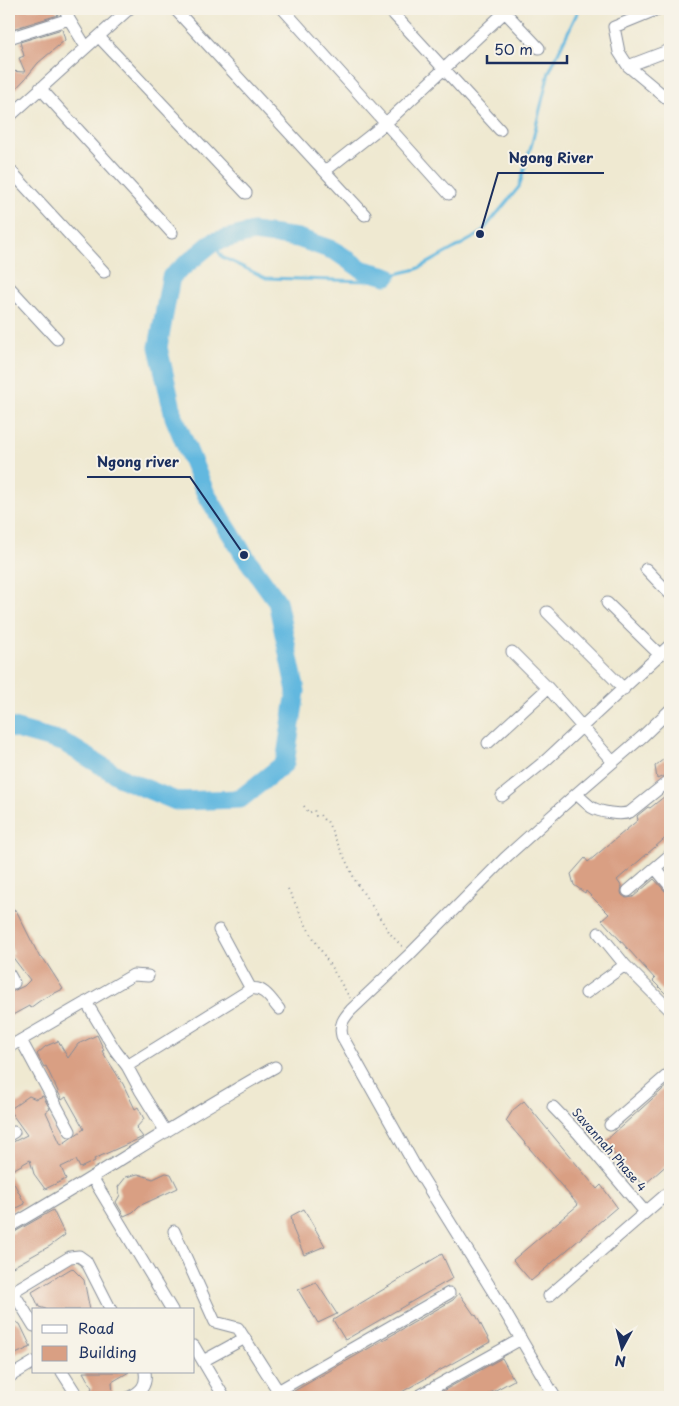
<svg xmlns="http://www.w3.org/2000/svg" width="679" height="1406" viewBox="0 0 679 1406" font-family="'Playpen Sans',sans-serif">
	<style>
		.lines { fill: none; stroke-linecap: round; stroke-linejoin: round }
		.stream { stroke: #62b8df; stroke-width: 3 }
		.river { stroke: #62b8df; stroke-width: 19 }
		.building { fill: #d99f83 }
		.minor-casing { stroke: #858c98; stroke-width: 13 }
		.path { stroke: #858c98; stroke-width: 2; stroke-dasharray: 1 4; stroke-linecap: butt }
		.minor { stroke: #fff; stroke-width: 11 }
		.labels { text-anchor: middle; stroke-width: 4; stroke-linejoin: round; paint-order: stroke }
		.street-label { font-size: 12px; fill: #1b2f5e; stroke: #f7f3e8 }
		.leader { fill: none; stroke: #1b2f5e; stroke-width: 2 }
		.callout-dot { fill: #1b2f5e; stroke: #f7f3e8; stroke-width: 2 }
		.callout-label { font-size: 14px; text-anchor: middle; font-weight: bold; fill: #1b2f5e; stroke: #f7f3e8; stroke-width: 4; stroke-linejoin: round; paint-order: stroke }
	</style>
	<rect width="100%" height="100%" fill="#f7f3e8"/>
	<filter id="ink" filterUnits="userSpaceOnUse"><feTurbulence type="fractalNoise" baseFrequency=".02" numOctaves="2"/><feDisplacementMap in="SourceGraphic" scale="10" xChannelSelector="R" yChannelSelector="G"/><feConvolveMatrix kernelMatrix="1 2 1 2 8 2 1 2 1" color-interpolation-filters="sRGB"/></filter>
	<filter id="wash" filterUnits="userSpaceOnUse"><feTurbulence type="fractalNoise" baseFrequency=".0096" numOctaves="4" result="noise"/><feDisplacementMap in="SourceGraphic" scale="20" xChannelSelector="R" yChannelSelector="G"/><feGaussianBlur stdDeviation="1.12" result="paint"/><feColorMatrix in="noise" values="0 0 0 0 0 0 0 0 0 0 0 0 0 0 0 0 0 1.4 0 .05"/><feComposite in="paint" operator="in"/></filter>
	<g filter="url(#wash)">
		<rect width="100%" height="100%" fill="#efe9d1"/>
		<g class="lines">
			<path class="stream" d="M213,242l9,15 44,21 101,3 50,-12 63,-35 39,-47 13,-44 17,-71 30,-63"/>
			<path class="river" d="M9,727l54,15 62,38 51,21 64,-2 45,-36 11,-72 -19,-90 -33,-46 -38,-61 -32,-77 -16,-70 13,-70 42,-35 40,-10 45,6 37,13 28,19 24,6"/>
		</g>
		<g id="blocks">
			<path class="building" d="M9,9h47l2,6 -49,15z
				M62,29l3,11 -27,23 -13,16 -16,17v-25l16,1 -6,-14 5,-2 -4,-14z
				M664,759l6,8v6l-13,6 -2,-13z
				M670,792v42l-53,46 5,7 -1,5 1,3 4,3 7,-1 21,-18 11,12 5,2v105l-17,-17 2,-2 -53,-59 7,-6 -23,-23 -1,2 -11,-8 -3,-11 14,-16 3,4 50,-42 -1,-4 11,-9 2,1z
				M9,902l5,9 2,-1 24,48 2,-1 3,4 18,28 -22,11 -11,8 -1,-2 -20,11v-24l15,-7 6,-6 -19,-25 3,-2 -5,-8z
				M97,1035l7,15 -2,1 21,33 12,25 3,-2 6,12 -8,9 7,9 -49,22 1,2 -15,7 -4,-8 -15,7 5,12 -21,10 -11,-15 -4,-14 -21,12v-28l18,-9 -18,-25 20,-14 7,3 7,-3 7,13 -4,3 15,33 23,-16 -18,-32 -4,3 -16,-34 -2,1 -7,-13 9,-8 12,-5 10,17 10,-14z
				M670,1083v79l-26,23 -18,-17 -22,-26z
				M524,1101l73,88 4,-4 16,22 -86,74 -18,-21 65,-55 -72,-84 7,-11z
				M166,1173l5,1 7,14 -39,18 -6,6 -9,4 -8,-14 4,-7 -2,-8 8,-10 12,-3 15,5z
				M9,1174l16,30 -16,8z
				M304,1209l21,37 -21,9 -11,-26 -2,-13z
				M53,1210l12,25 -15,11 -41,23v-35l4,-1z
				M442,1254l11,24 -108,62 -12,-20z
				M72,1268l12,12 6,30h-41l-10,-3 -7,-15z
				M316,1282l21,32 -19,9 -20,-33z
				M459,1293l16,23 1,-1 14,27 -97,55h-104v-3l164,-94z
				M9,1319l11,5 11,23 -22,10z
				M502,1358l12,22 -31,17h-51z
				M83,1372h46l-17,10 1,14 -5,1h-23l7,-9z"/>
		</g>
	</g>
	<g filter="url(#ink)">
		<use href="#blocks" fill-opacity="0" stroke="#858c98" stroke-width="1"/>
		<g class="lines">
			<defs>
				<path id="minor" d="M65,9l4,10 17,28
					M175,9l190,206
					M283,9l166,185
					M389,9l111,121
					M502,9l37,39
					M658,9l-44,18 5,25 9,14 42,35
					M99,37l147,156
					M9,38l60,-19
					M628,66l42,-16
					M40,88l132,145
					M9,117l120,-108
					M9,169l95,103
					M325,171l61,-48 122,-114
					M9,287l48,52
					M646,569l24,25
					M607,603l53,52
					M547,612l77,77
					M512,652l36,36 65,74
					M488,743l60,-55
					M576,794c5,4 10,9 15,13 8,5 30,9 39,5l40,-32
					M502,796l43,-35 125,-116
					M655,868l15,18
					M628,891l42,-36
					M219,930l32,59
					M599,933l26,32 45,45
					M9,974l5,9
					M586,993l39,-28
					M86,1002l29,48 12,16 13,24 26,42
					M21,1040l49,91
					M9,1047l124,-72 15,1
					M127,1066l124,-77c13,-3 21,12 28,20
					M553,1107l25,26 67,79
					M610,1125l60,-52
					M9,1135l5,-3
					M92,1177l80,133
					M9,1227c90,-52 176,-110 266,-160
					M174,1231l41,91 23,6 44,69
					M13,1292l21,34
					M9,1294l61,-37 9,-1 7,5 25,49
					M549,1296l121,-105
					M194,1346l30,51
					M203,1361l42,-23
					M62,1372l16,25
					M9,1377l25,-15
					M278,1391l171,-98
					M130,1397c11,-6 17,-11 15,-25
					M417,1397l104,-58
					M555,1397l-63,-107 -77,-124 -73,-130c-3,-12 2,-18 9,-26l59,-56 95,-96 71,-64 67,-58 27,-26"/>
			</defs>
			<use href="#minor" class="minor-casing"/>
			<path class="path" d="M304,806l5,7 5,-3 2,6 4,-1 4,5 3,1 29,61 36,54 11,11
				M288,889l20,40 42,69"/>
			<use href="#minor" class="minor"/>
		</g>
	</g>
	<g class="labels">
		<g class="street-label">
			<text transform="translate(609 1150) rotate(49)" y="4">Savannah Phase 4</text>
		</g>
	</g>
	<path class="leader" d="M480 234L498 173H604M244 555L190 477H87"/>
	<g class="callout-dot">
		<circle cx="480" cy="234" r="5"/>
		<circle cx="244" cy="555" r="5"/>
	</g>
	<g class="callout-label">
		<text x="551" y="163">Ngong River</text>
		<text x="138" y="467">Ngong river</text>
	</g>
	<rect width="679" height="1406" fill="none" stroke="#f7f3e8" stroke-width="30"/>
	<rect x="32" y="1308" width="162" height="65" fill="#f7f3e8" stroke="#9fa5b1"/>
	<rect x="42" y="1325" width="25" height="8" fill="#ffffff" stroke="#9fa5b1"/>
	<text x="78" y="1334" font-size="15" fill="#1b2f5e">Road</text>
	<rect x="42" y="1346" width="25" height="15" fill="#d99f83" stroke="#9fa5b1"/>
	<text x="78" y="1358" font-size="15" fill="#1b2f5e">Building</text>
	<g transform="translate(622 1348) rotate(187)" stroke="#f7f3e8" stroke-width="4" paint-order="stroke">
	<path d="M0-4L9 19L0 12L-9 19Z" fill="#1b2f5e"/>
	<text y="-8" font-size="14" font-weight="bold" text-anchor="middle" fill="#1b2f5e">N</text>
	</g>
	<path d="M487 55v8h80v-8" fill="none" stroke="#1b2f5e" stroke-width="2.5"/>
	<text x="494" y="55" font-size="15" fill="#1b2f5e" stroke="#f7f3e8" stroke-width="4" paint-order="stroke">50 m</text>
</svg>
